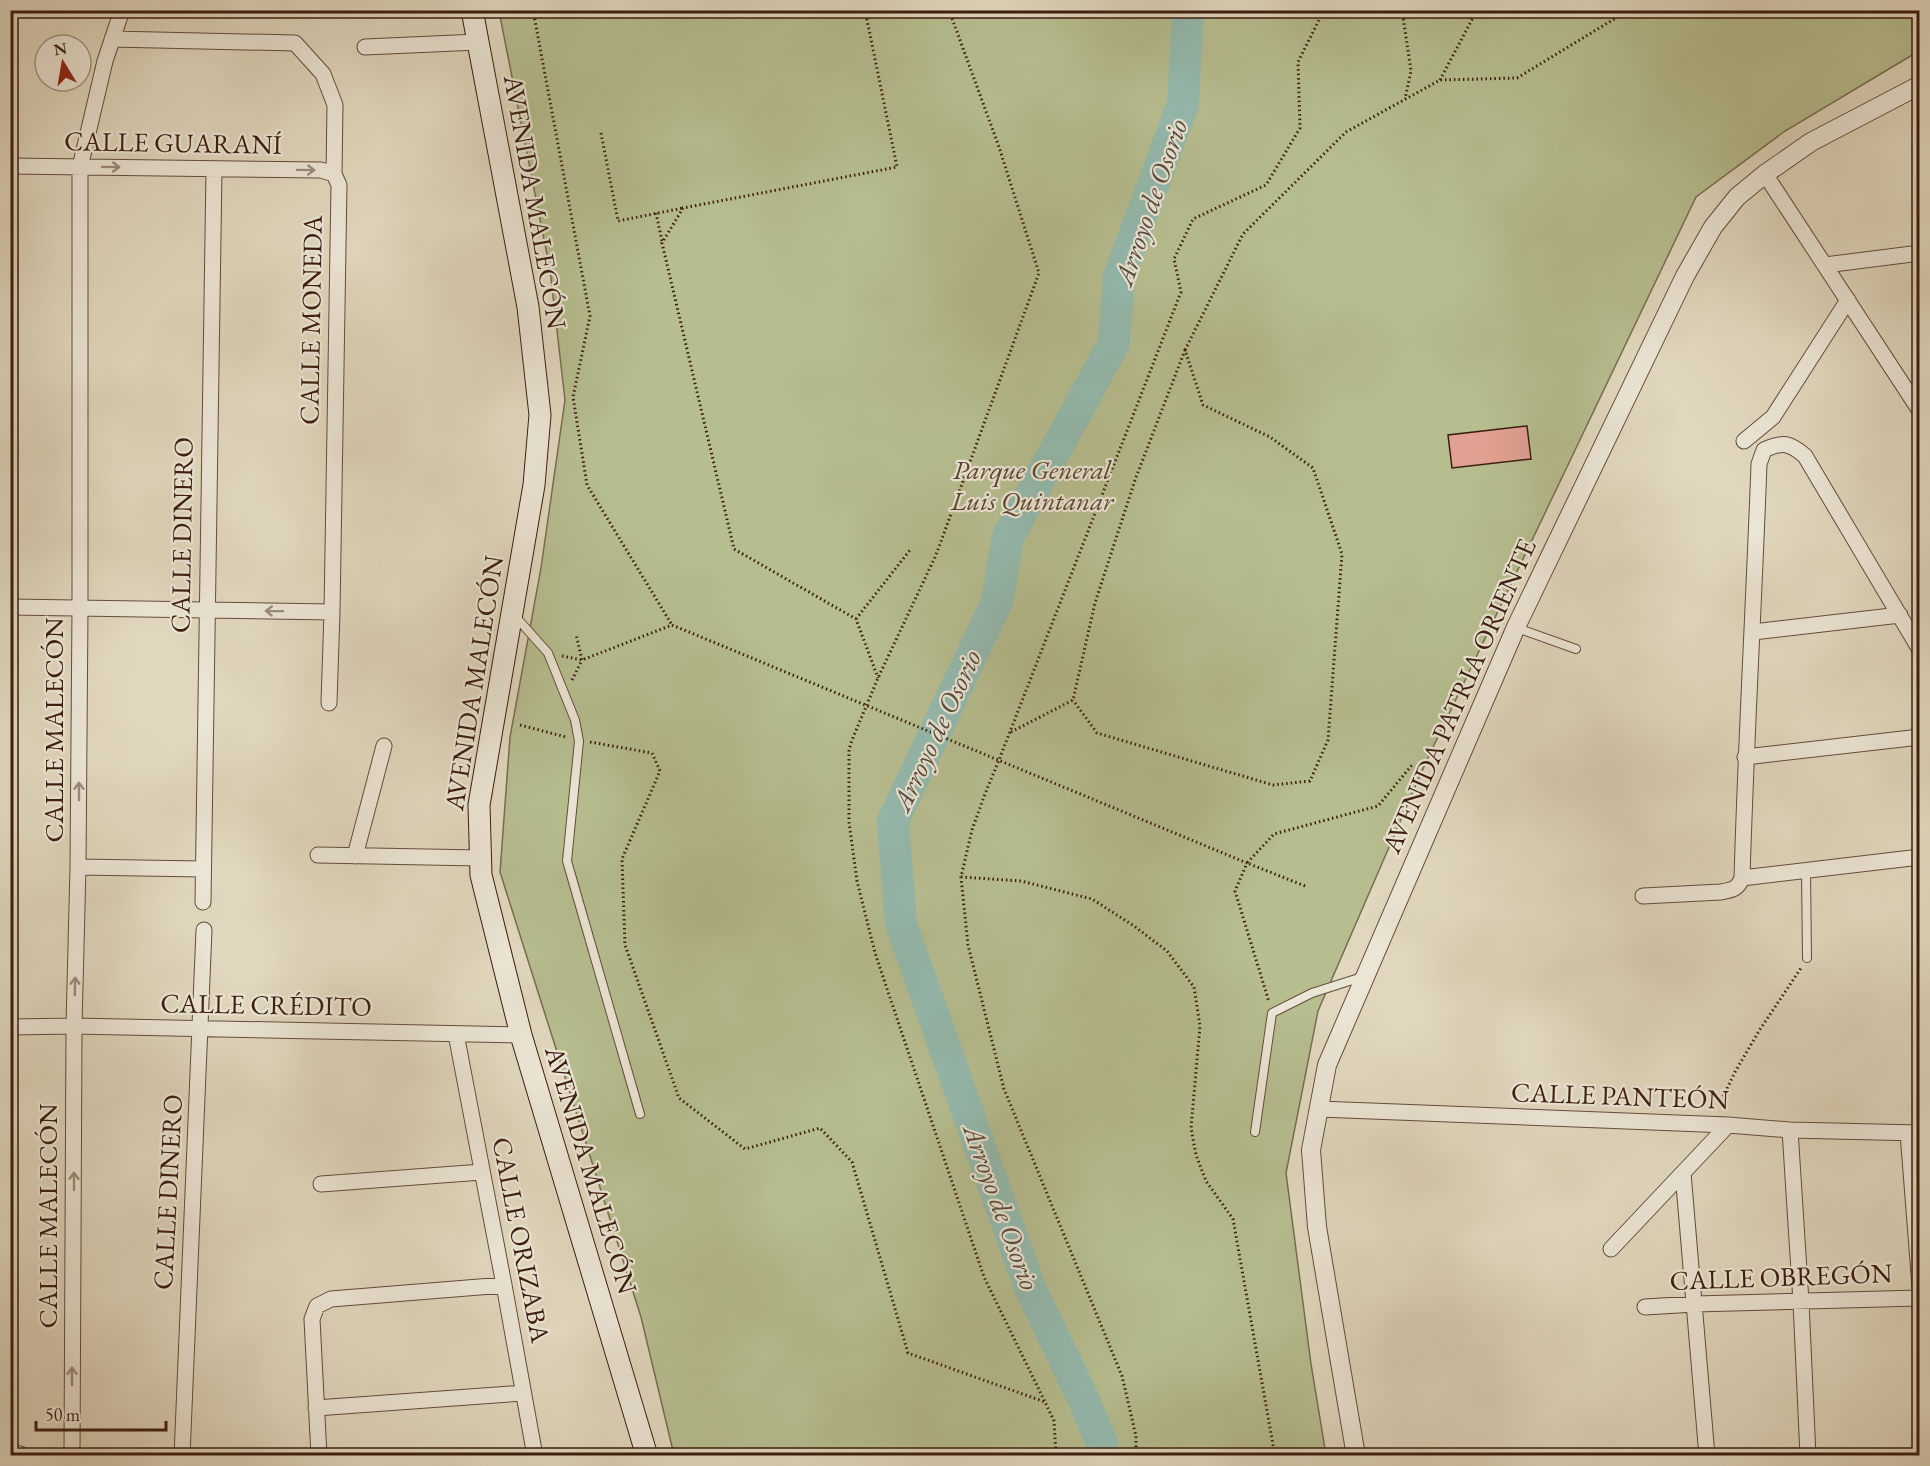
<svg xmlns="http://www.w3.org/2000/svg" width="1930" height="1466" viewBox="0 0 1930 1466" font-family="'EB Garamond',serif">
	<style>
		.green { fill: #b6bd8f; stroke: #786d4f; stroke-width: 1.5 }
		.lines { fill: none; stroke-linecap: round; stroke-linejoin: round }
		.river { stroke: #94baae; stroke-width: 32 }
		.building { fill: #e1a192; stroke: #3b1d0f; stroke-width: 1.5 }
		.service-casing { stroke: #644c3b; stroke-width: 10 }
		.minor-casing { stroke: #644c3b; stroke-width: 17 }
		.tertiary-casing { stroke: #644c3b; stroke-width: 20 }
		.secondary-casing { stroke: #3b1d0f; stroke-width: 23 }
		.path { stroke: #3b1d0f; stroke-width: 3; stroke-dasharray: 1.5 3; stroke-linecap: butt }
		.service { stroke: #ebe5d5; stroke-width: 8 }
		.minor { stroke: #ebe5d5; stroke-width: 15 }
		.tertiary { stroke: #ebe5d5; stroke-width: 18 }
		.secondary { stroke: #ebe5d5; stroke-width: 21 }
		.oneway { stroke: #9c8b7c }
		.labels { text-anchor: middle; stroke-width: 4.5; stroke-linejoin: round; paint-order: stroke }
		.street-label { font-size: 27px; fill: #3b1d0f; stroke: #ebe5d5 }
		.park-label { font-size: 27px; font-style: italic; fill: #5a452f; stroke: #ebe5d5 }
		.water-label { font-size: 28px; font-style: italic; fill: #564c3f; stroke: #ebe5d5 }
	</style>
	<rect width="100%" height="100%" fill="#e0d7be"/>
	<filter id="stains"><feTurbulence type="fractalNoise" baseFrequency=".00333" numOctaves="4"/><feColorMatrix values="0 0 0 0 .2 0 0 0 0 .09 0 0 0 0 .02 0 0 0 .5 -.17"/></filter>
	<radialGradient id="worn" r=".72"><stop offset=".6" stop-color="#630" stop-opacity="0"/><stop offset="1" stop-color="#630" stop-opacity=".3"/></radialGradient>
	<path class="green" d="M499,11h1420v40l-134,80 -89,66 -270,565 -108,249 -32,162 25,191 15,91h-652l-33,-138 -141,-445 10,-135 31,-169 24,-168 -15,-130z"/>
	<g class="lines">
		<path class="river" d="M1101,1456l1,-12 -20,-48 -52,-108 -129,-364 -8,-103 104,-219 11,-65 106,-194 5,-67 64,-172 5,-94"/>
	</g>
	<path class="building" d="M1527,426l4,33 -79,9 -4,-33z"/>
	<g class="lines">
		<defs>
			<path id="service" d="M515,616l33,37 27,67 4,21 -12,120 73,253
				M1517,628l59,21
				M1806,871l1,87
				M1255,1132l17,-119 40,-20 50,-16"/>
			<path id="minor" d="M112,39l183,4 28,31 12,31 -1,69 5,11 -7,427 -3,91
				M365,47l113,-5
				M10,166l311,4 13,4
				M1765,174l155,237
				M1825,265l95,-12
				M1744,441l29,-24 75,-117
				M10,607l322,5
				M1753,632l147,-17
				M1745,757l175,-20
				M318,855l163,3
				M355,856l29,-110
				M78,867l125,2
				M1742,878c4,-138 12,-276 17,-414l5,-14c19,-9 26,-7 41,6l115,194
				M1643,896l78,-4c11,-2 17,-3 21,-14l178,-21
				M203,902l11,-733
				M10,1027l64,-1 447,9
				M456,1034l48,251 31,171
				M1319,1109l409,16 62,5 130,3
				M1790,1130l11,172 7,154
				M1908,1133l12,154
				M1683,1173l24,283
				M321,1184l161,-12
				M1611,1249l117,-124
				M1645,1307l50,-3 225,-6
				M316,1408l207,-15
				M72,1456l2,-430 4,-159 2,-259v-441l25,-106 17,-51
				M182,1456l22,-526
				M319,1456l-7,-137 5,-13 14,-7 173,-14"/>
			<path id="tertiary" d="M10,1453l11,3
				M1356,1456l-39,-229 -6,-77 16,-85 189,-438 169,-351 28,-49 24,-30 28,-23 46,-32 109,-57"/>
			<path id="secondary" d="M472,10l56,297 12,108 -6,70 -55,320 2,70 40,160 126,421"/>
		</defs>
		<use href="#service" class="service-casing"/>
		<use href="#minor" class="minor-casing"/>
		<use href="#tertiary" class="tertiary-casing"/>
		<use href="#secondary" class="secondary-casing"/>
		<path class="path" d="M533,10l57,306 -17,81 14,88 85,140
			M865,10l32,157 -214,41 -21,35 72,306 122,70 22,59
			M949,10l50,137 40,126 -103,282 -58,123 -26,62 -3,10v72l8,59 18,72 109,324 61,125
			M1402,10l9,61 -6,28
			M1440,80l37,-70
			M601,133l17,88 65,-13
			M656,213l6,28
			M1185,350l58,-116 103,-102 94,-52 77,-2 112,-68
			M856,619l54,-69
			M562,656l20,4 90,-35 575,238 -12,28 34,111
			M572,680l10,-20 -6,-26
			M520,725l46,12
			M1011,732l62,-32 22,-97 40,-123 50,-130 18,55 67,32 43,31 29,86 -14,186 -18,41 -37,4 -176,-52 -24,-33
			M590,742l62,11 8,18 -38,88 3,86 54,153 66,51 75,-21 32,34 56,191 137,49 9,19 2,35
			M961,877l60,4 71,18 42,27 33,25 27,36 6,39 -9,102 5,27 10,26 27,38 42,237
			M1305,886l-58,-23 27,-29 104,-28 34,-41
			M1725,1110l-2,-13 12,-25 24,-41 42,-63
			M1136,1456v-20l-14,-60 -118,-287 -36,-144 -7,-68 11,-47 13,-36 14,-34 182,-468 -7,-33 19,-40 73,-34 34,-57 -2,-66 26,-52"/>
		<use href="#service" class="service"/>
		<use href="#minor" class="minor"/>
		<use href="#tertiary" class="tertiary"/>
		<use href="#secondary" class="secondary"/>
	</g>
	<defs><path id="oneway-shaft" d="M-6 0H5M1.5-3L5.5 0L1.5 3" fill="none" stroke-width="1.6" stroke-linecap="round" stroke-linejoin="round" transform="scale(1.5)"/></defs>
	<g class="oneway">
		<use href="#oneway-shaft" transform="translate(111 167) rotate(1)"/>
		<use href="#oneway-shaft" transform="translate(306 170) rotate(1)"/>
		<use href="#oneway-shaft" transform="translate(274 611) rotate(-179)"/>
		<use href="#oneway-shaft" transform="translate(79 791) rotate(-90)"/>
		<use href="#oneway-shaft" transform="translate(75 986) rotate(-89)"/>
		<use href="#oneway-shaft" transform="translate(74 1181) rotate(-90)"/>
		<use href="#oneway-shaft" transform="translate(72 1376) rotate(-90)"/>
	</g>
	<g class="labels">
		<g class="street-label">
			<text transform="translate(173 143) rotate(1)" y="9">CALLE GUARANÍ</text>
			<text transform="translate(535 202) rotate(80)" y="9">AVENIDA MALECÓN</text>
			<text transform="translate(311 320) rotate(-89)" y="9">CALLE MONEDA</text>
			<text transform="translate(182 535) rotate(-89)" y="9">CALLE DINERO</text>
			<text transform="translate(474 683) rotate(-81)" y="9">AVENIDA MALECÓN</text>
			<text transform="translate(1459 696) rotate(-66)" y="9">AVENIDA PATRIA ORIENTE</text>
			<text transform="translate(54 730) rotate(-90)" y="9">CALLE MALECÓN</text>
			<text transform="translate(266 1005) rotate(1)" y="9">CALLE CRÉDITO</text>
			<text transform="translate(1620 1096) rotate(2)" y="9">CALLE PANTEÓN</text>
			<text transform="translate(591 1170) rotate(73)" y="9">AVENIDA MALECÓN</text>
			<text transform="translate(168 1192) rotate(-87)" y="9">CALLE DINERO</text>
			<text transform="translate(48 1216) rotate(-90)" y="9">CALLE MALECÓN</text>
			<text transform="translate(521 1240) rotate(79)" y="9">CALLE ORIZABA</text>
			<text transform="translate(1781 1277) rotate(-2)" y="9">CALLE OBREGÓN</text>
		</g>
		<g class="park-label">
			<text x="1032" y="479">Parque General<tspan x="1032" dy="31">Luis Quintanar</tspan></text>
		</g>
		<g class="water-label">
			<text transform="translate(1150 202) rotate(-71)" y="10">Arroyo de Osorio</text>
			<text transform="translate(936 730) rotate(-65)" y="10">Arroyo de Osorio</text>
			<text transform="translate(1002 1207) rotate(70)" y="10">Arroyo de Osorio</text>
		</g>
	</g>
	<rect width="1930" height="1466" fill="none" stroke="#e0d7be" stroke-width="36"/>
	<rect x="12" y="12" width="1906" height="1442" fill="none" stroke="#3b1d0f" stroke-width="3"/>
	<rect x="18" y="18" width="1894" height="1430" fill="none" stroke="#3b1d0f" stroke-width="1.5"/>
	<g transform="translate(63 63) rotate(349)"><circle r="28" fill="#ebe5d5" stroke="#a59586" stroke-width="1.5"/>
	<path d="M0-4.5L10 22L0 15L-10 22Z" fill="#8f2418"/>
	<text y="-9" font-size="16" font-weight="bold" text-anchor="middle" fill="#3b1d0f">N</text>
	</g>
	<path d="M36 1421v9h130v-9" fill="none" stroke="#3b1d0f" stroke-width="3"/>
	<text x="45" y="1421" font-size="18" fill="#3b1d0f" stroke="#ebe5d5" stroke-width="4.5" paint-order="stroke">50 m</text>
	<rect width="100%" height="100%" filter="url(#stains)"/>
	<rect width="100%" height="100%" fill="url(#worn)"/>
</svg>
